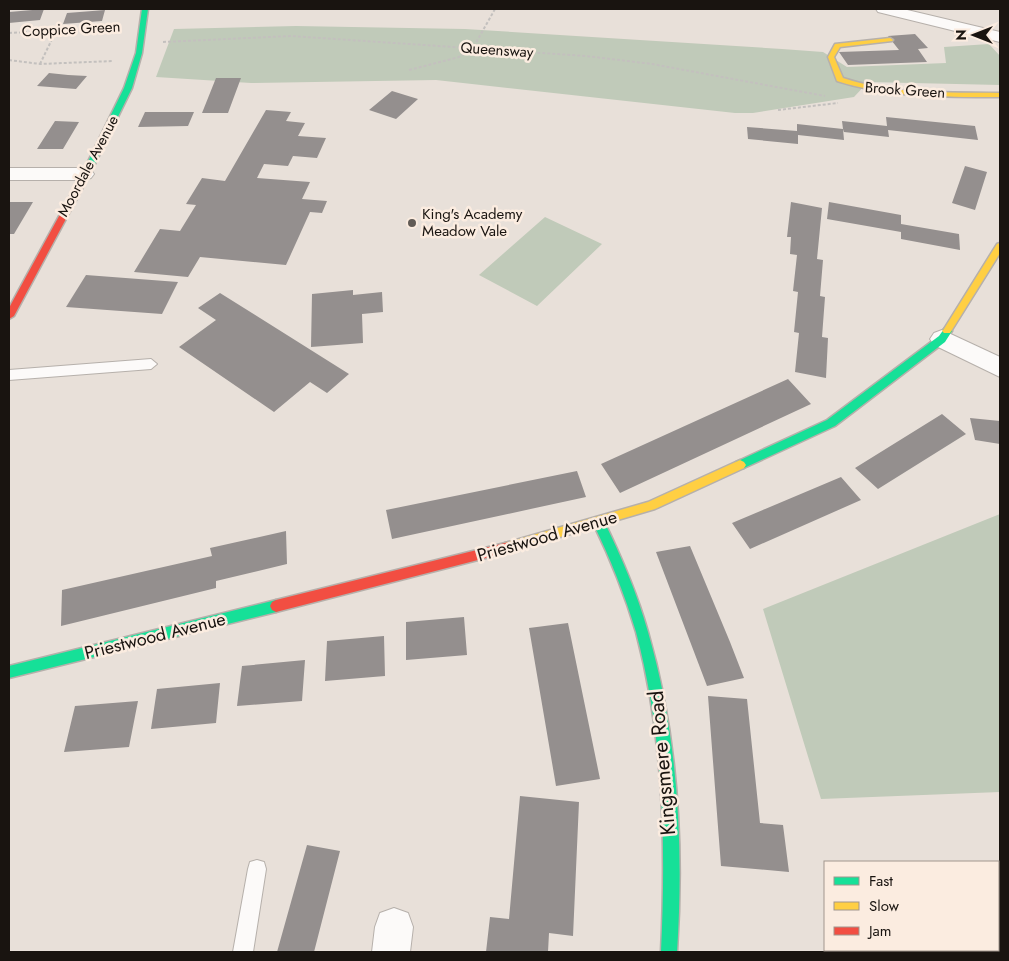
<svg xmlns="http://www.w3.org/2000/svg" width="1009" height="961" viewBox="0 0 1009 961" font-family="Jost,sans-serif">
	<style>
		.green { fill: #c0cab9 }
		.building { fill: #948f8e }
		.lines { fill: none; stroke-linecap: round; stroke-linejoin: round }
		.lane-casing { stroke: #b6b0ab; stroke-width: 2 }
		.street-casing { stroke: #b6b0ab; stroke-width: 2 }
		.fast-casing { stroke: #b6b0ab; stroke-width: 3 }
		.slow-casing { stroke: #b6b0ab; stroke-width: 3 }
		.jam-casing { stroke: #b6b0ab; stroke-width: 3 }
		.path { stroke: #c3c0be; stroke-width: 2; stroke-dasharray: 3 2; stroke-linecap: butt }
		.lane { fill: #fcfaf9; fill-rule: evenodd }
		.street { fill: #fcfaf9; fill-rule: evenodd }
		.fast { fill: #16e098; fill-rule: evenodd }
		.slow { fill: #ffcf43; fill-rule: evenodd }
		.jam { fill: #f24e42; fill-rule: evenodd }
		.poi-dot { fill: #615b56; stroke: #fbece0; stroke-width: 2 }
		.labels { text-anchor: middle; stroke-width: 5; stroke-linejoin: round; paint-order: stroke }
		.far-street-label { font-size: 15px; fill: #191410; stroke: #fbece0 }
		.far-poi-label { font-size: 15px; fill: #191410; stroke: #fbece0; text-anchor: start }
		.street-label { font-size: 18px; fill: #191410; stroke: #fbece0 }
		.near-street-label { font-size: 21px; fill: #191410; stroke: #fbece0 }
	</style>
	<rect width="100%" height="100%" fill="#e8e0d9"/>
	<path class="green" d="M296,26l169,3 317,20 41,3 24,15 99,-4 -2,-16 45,-3 11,12v29l-132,-3 -14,15 -101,16h-18l-299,-33 -185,3 -95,-6 18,-48z
		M545,217l57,27 -65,62 -58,-31z
		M1000,514v278l-179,7 -58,-190z"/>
	<path class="building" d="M44,9l-4,11 -31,3v-11z
		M105,10l-3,11 -39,3 4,-11z
		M915,34l13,14 -10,1 9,13 -79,3 -9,-13 60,-2 -11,-14z
		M49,73l19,2 19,1 -11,13 -39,-3z
		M216,78h25l-13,35h-26z
		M392,91l26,8 -22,20 -27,-9z
		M266,110l25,2 -5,9 19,2 -7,13 28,2 -9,20 -24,-2 -5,10 -24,-2 -7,14 53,4 -8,17 25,2 -5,12 -12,-1 -24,53 -86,-8 -12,20 -54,-5 26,-43 20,2 16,-26 -10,-1 16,-26 23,3z
		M145,112h49l-6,14 -50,1z
		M886,117l89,9 3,14 -90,-10 1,7 -45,-5 -1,-3 -1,-8 45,5z
		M55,121l24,1 -16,27h-26z
		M797,124l46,5 1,11 -46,-5v9l-50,-5 -1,-12 50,4z
		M965,166l22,6 -12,38 -23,-7z
		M9,202h24l-19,32h-5z
		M791,202l31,6 -5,51 6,1 -3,36 5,1 -3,40 6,1 -2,40 -31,-6 4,-39 -5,-1 4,-40 -5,-1 4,-36 -7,-1 1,-17h-4z
		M829,202l72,13v9l58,10 1,16 -59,-11v-7l-74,-13z
		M86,275l92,7 -16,32 -96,-7z
		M353,290v5l29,-3 1,20 -21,2 1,29 -52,4 1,-53z
		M220,293l129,81 -22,19 -17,-11 -36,30 -95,-65 37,-27 -18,-12z
		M788,379l23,25 -191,89 -19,-29z
		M942,414l24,20 -88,55 -23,-21z
		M970,418l30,3v23l-25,-4z
		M577,471l9,26 -194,42 -6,-29z
		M841,477l20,23 -111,49 -18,-26z
		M286,531l1,33 -71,17v7l-155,38 1,-36 150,-34 -2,-8z
		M690,546l40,96 14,36 -37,8 -51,-134z
		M464,617l3,38 -61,5v-38z
		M568,623l32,156 -44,7 -27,-158z
		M384,636l1,40 -60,5 2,-40z
		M305,660l-3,41 -65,5 5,-40z
		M220,683l-4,40 -65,6 6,-40z
		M708,696l39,3 13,124 23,2 6,47 -68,-6z
		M138,701l-9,46 -65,5 11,-46z
		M520,796l59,6 -6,134 -24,-3 -1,19h-62l4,-35 19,2z
		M307,845l33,6 -26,101h-37z
		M998,874h2v57h-2z"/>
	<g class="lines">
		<defs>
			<path id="lane" d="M151,359l6,5 -6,5 -142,11v-10z
				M257,860l7,2 2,7 -13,83h-20l15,-83 2,-7z"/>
			<path id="street" d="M876,9h27l97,23v10l-122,-30z
				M9,168h75l7,2 3,4 -3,4 -7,2h-75z
				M942,330l58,27v20l-66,-32 -4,-6 4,-6z
				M394,908l14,5 5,14 -3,25h-38l3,-25 5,-14z"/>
			<path id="fast" d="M142,9h6l-6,44 -10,35 -42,86 -7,2 -1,-2 42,-86 12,-35z
				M947,328l5,3 -7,11 -110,84 -91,42h-8l-2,-3 2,-3 91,-42 112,-84 5,-7z
				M599,518l4,1c18,37 34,74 45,113 30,103 36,214 29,320h-16c5,-107 3,-215 -25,-320 -11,-37 -26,-74 -43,-109l2,-4z
				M276,600l4,2 2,4 -2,4 -4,2 -267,66v-12z"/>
			<path id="slow" d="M890,38l3,2 -1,1 -52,6 -6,10 9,21c51,17 104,14 157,15v4c-55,0 -110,1 -163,-16l-9,-24 7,-13z
				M1000,243v10l-50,80h-6l-2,-2 2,-2 53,-85z
				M740,460l4,2 2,3 -2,3 -89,41 -146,43 -4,-1 -2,-4 2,-4 4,-1 139,-40z"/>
			<path id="jam" d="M83,172l7,2 -76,142 -5,3v-11z
				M509,542l4,1 2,4 -2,4 -4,1 -233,60 -4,-2 -2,-4 2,-4 4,-2z"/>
		</defs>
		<use href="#lane" class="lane-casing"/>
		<use href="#street" class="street-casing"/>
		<use href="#fast" class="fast-casing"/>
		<use href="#slow" class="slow-casing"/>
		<use href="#jam" class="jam-casing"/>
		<path class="path" d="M9,33l109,-6
			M163,42l128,-6 295,20 66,8 173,32
			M9,60l31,4 73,-3
			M40,64l16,-33
			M409,70l50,-13 14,-9 22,-39
			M778,110l60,-7"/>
		<use href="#lane" class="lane"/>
		<use href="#street" class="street"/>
		<use href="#fast" class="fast"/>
		<use href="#slow" class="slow"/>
		<use href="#jam" class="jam"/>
	</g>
	<circle class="poi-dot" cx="412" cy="223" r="5"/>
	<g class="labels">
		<g class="far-street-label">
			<text transform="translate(71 29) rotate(-3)" y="5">Coppice Green</text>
			<text transform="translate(497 50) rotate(4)" y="5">Queensway</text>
			<text transform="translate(905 90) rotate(4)" y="5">Brook Green</text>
			<text transform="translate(88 166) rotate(-62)" y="5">Moordale Avenue</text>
		</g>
		<g class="far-poi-label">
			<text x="422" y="219">King's Academy<tspan x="422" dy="17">Meadow Vale</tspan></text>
		</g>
		<g class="street-label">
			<text transform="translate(547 536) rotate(-16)" y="6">Priestwood Avenue</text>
			<text transform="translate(155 636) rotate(-14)" y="6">Priestwood Avenue</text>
		</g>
		<g class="near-street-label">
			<text transform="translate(662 763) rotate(-95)" y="7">Kingsmere Road</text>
		</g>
	</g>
	<rect width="1009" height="961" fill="none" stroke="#191410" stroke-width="20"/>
	<rect x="824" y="861" width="175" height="90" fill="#fbece0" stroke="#a1968d"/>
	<rect x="834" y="877" width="25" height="8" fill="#16e098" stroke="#a1968d"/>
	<text x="869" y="886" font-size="15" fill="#191410">Fast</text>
	<rect x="834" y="902" width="25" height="8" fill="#ffcf43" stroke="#a1968d"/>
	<text x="869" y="911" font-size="15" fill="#191410">Slow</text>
	<rect x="834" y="927" width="25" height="8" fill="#f24e42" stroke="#a1968d"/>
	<text x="869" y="936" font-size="15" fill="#191410">Jam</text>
	<g transform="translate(974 35) rotate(270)" stroke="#fbece0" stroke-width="4" paint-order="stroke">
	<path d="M0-4L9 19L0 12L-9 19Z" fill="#191410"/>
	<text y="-8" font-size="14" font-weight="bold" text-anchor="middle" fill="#191410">N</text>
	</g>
</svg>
